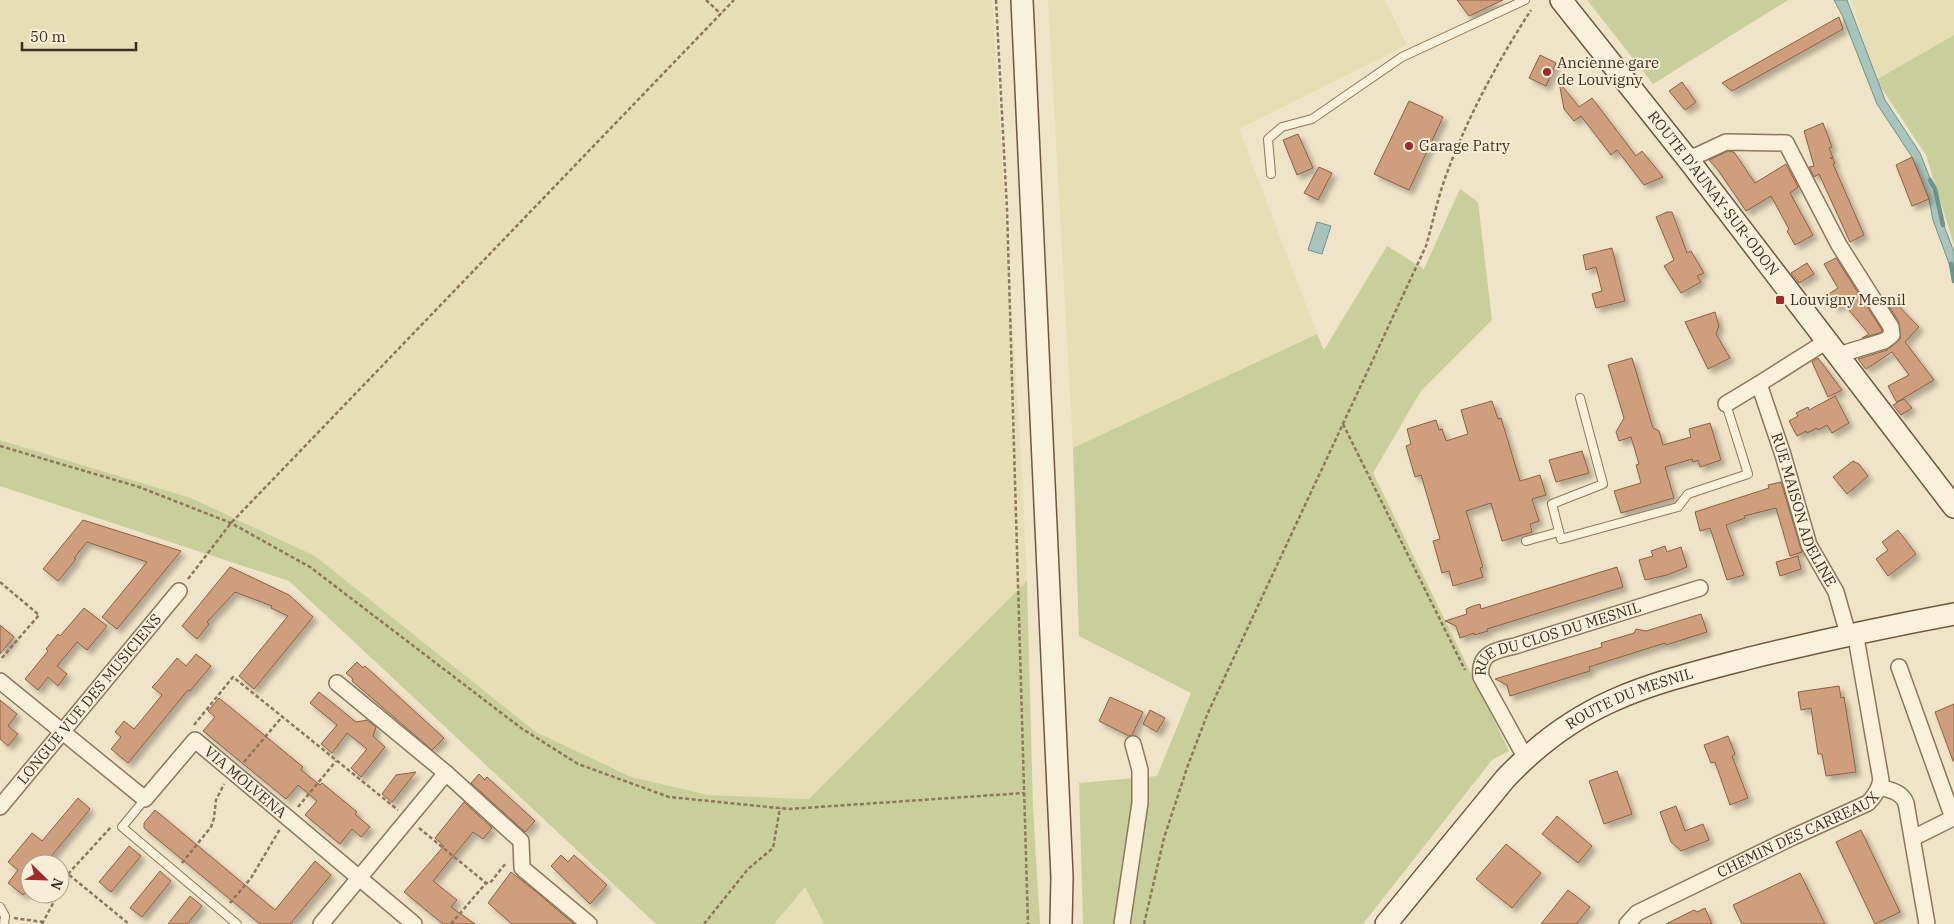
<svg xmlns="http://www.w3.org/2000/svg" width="1954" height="924" viewBox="0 0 1954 924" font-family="'IBM Plex Serif',serif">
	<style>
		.farmland { fill: #e6deb5 }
		.green { fill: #c9cf9b }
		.water { fill: #a9c4bc; stroke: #6f938a }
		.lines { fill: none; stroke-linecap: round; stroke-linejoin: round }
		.stream { stroke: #6f938a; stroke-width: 4.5 }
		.building { fill: #cf9f7d; stroke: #8d5f41; filter: url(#shadow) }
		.lane-casing { stroke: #8d765c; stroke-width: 10 }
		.street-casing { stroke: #8d765c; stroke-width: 18 }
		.secondary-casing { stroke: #6f573f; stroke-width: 24 }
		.path { stroke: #8d765c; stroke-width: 2.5; stroke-dasharray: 4 2.5; stroke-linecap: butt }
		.lane { stroke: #faf1dc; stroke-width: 8 }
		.street { stroke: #faf1dc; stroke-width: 15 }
		.secondary { stroke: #faf1dc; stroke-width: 21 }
		.poi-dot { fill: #9e2a2b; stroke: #f7eed8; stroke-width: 2 }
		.labels { text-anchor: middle; stroke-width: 4; stroke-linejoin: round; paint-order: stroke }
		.poi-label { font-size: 15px; fill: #3d2e20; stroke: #f7eed8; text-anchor: start }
		.street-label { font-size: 15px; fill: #3d2e20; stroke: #f7eed8 }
	</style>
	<defs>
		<filter id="shadow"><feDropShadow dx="4.5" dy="4.5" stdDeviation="2.5" flood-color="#0004"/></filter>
	</defs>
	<rect width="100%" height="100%" fill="#f0e4c8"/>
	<path class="farmland" d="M0,0h992l30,472 5,109 -218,218 -101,-4 -77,-17 -95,-46 -221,-176 -124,-58 -191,-58z
		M1048,0h337l22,45 -168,84 78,205 -244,114z
		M1851,0h103v35l-78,45z
		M805,886l19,38h-50z"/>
	<path class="green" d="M1587,0h201l-135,84z
		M1954,35v210l-28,-90 -50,-75z
		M1460,189l18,13 14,118 -71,71 -48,82 136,278 -17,9 -129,164h-280l-4,-141 78,-7 34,-83 -112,-57 -6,-188 244,-114 7,16 63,-104 37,23z
		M0,440l191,58 124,58 221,176 95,45 77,18 101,4 218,-218 6,226 7,117h-216l-19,-37 -31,37h-118l-367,-343 -289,-95z"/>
	<path class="water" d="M1834,0h13l38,100 35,53 17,43 4,22 13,34v25l-21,-57 -4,-21 -17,-42 -35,-53 -35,-89z
		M1317,222l14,4 -9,28 -14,-4z"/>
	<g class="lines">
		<path class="stream" d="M1930,180l5,9 8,36
			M1951,264l3,17"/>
	</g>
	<path class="building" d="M1457,0h46l-34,16z
		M1839,17l4,12 -82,46 -29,16 -10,-8z
		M1540,55l16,8 -10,23 -17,-8z
		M1559,82l20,25 13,-9 44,58 6,-5 21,26 -19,8 -27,-35 -6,5 -30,-39 -7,5 -10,-12z
		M1682,82l14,20 -11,8 -16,-19z
		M1409,101l34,16 -34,73 -35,-16z
		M1823,123l9,24 -3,1 4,10h-3l3,1 2,4 -2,1 31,71 -14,7 -31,-68 -5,3 -5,-10 5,-1 -10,-35z
		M1298,134l15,34 -16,7 -14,-35z
		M1728,151l6,1 21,31 31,-19 12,23 -8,6 23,42 -18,10 -8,-14 2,-2 -18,-33 -25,15 -28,-41 -9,-10z
		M1912,157l17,42 -17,7 -16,-41z
		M1319,167l13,6 -14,27 -14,-7z
		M1667,212h5l15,41 4,-2 13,22 -7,3 4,6 -20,11 -17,-27 10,-6 -18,-43z
		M1612,248l13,53 -29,7 -4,-14 10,-3 -6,-24 -10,3 -3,-15z
		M1836,258l46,72 -2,3 -18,5 7,-4 -26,-31 -8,5 -8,-13 11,-7 -14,-24z
		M1807,263l7,11 -15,9 -8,-10z
		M1890,297l29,30 -14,15 29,38 -37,22 7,-3 8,9 -11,7 -8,-10 4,-2 -9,-17 21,-11 -17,-23 -26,17 -8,-10 29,-9 13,-11 -1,-17 -14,-22z
		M1715,312l4,14 -3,8 14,24 -22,11 -23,-47z
		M1632,358l21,70 6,3 4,14 28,-8 -2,-8 21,-6 11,37 -21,7 -2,-7 -5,2 -1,-3 -27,8 9,31 -53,15 -7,-22 27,-8 -5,-18 3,-1 -8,-27 -12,4 -3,-9 8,-14 -16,-53z
		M1818,358l24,32 -14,7 -16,-35z
		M1835,396l14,27 -17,10 -5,-8 -9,5 -1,-2 -10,5 -1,-2 -9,5 -8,-15 9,-5 -2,-3 12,-6 1,3z
		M1492,401l6,18 3,-1 19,63 20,-6 6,20 -14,4 7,22 -9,3 2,8 -30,9 -11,-38 -25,8 17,56 -3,1 3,9 -30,9 -4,-15 -7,2 -9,-32 7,-2 -19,-64 -6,2 -9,-31 5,-2 -4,-15 29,-9 3,10 3,-1 4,12 22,-7 -7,-24z
		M1582,451l7,22 -33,9 -7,-22z
		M1853,461l6,3 9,12 -21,18 -14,-17z
		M1781,482l21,70 -12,4 -14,-48 -32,8 1,2 -19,7 18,50 -17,5 -17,-52 -10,3 -5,-19 74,-24 -1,-3z
		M83,520l98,31 -64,78 -15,-12 45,-55 -60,-20 -13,16 2,1 -18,22 -15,-12z
		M1898,530l18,24 -28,22 -12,-17 12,-9 -6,-8z
		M1665,546l2,6 14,-5 6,20 -20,8 -22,5 -6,-20 14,-4 -2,-5z
		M1798,556l3,13 -21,7 -4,-14z
		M230,567l59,28 24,22 -59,72 -15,-13 49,-60 -17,-8 1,-2 -37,-14 -28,30 2,2 -12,15 -15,-13z
		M1617,567l6,20 -136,42 1,2 -14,4v-2l-14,5 -4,-12 -11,-5 22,-7 -1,-5 7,-3 7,-2 1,5z
		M84,608l23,18 -20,24 -10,-8 -20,24 10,8 -9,12 -10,-9 -10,13 -13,-11 23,-28 -2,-2 12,-15 2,2z
		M1701,614l6,18 -41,13 -1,-2 -76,24 1,4 -20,6 -60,19 -3,-11 -12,-6 107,-32 -1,-4 33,-10 2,-4 10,2z
		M0,625l14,12 -14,17z
		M196,654l15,12 -21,25 -2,-1 -60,73 -17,-14 10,-12 -6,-5 9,-11 10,8 28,-34 -10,-8 5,-5 20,-24 9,8z
		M357,662l6,6 2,-2 79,72 -12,12 -80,-69 1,-2 -7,-6z
		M1839,686l2,12 3,-1 12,75 -30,4 -4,-22h-4l-7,-46 -10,2 -3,-18z
		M319,692l37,30 11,-2 9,7 -3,9 12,11 -24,30 -10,-9 16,-19 -20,-16 -15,20 -11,-9 16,-19 -27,-22z
		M1110,697l33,15 -11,23 -3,1 -30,-15z
		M219,698l84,69 -2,3 19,15 2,-2 35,29 -2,2 15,13 -9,10 -9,-8 -12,15 -35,-29 12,-14 -19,-16 -12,14 -83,-68 12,-14 -7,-6z
		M0,700l17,14 -9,12 10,8 -10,12 -8,-7z
		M1954,704v57h-1l-18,-49z
		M1150,710l15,8 -8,14 -14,-8z
		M1728,736l7,18 -3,2 16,42 -18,7 -15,-43 -4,1 -7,-18z
		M1617,771l15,43 -28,10 -15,-43z
		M416,772l-24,30 -10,-8 14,-19z
		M479,774l6,6 2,-3 48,44 -10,11 -54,-49z
		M78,798l12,11 -45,55h-15v23l-7,8 -15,-12 10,-13 -10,-8 24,-29 10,8z
		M464,802l28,26 -9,11 -10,-7 -40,49 24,19 -6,7 24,17h-32l-39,-32 40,-46 -9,-8z
		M1676,806l9,25 18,-7 6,16 -28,11 -10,-9 -11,-30z
		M155,810l120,100 40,-49 16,14 -41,49h-30l-116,-96v-5z
		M1557,816l35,30 -14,17 -36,-29z
		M1861,830l39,82 -25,12 -39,-82z
		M1506,844l35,29 -29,35 -36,-29z
		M129,846l12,10 -30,36 -12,-10z
		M561,855l7,7 6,-7 33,30 -17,19 -39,-38z
		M160,871l11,10 -29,36 -12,-9z
		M511,872l23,18 40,34h-62l-24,-21z
		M1800,873l25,51h-83l-9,-19z
		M1568,890l22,17 -14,17h-35z
		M190,896l12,10 -15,18h-19z
		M1705,908l7,16h-46l28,-14 3,2z"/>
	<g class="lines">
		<defs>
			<path id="lane" d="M1271,174l-3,-35 14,-12 30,-8 90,-62 123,-57
				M1580,398l23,86 -51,20 9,35 117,-32 10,-13 60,-20 -22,-70
				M1526,541l33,-9
				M145,799l-23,28 115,97
				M0,907l5,9 -1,8"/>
			<g id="street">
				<path d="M1685,156h11l30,-14 60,1 53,102 52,82 1,8 -8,6 -46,14"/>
				<path id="s1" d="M1827,341l-68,43 24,71 26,90 27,47 12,42"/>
				<path d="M1726,404l33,-20"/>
				<path d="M1899,667l54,151 -40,20"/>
				<path id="s2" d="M0,681l145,118 50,-59 219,184"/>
				<path d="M337,683l109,90 75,68 1,27 67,56"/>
				<path id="s3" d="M1525,757l-44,-80c-3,-24 15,-27 34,-31l185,-58"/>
				<path d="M1880,787c10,3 22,5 26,16l21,121"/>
				<path id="s4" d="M0,807l179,-216"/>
				<path d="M321,924l125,-151"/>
				<path d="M1122,924l18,-121v-33l-7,-26"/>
				<path id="s5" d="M1627,924l10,-11 156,-76 75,-34c7,-7 11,-13 13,-23l-26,-148"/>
			</g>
			<g id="secondary">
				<path d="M1022,0l40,877 -1,47"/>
				<path id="s6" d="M1561,0l129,162 264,345"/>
				<path id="s7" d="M1386,924l119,-145c73,-78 141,-94 241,-120 69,-17 138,-32 208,-45"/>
			</g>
		</defs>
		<use href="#lane" class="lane-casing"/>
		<use href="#street" class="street-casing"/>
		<use href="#secondary" class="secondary-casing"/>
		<path class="path" d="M706,0l15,14
			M996,0l11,209 21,715
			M1343,424l122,246
			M0,446l139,41 92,36 79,44 211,161 57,36 91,33 120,12 235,-16
			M188,579l43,-56 503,-523
			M0,582l39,33 -39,45
			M194,725l39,-48 165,133
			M244,762l38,-45
			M298,807l38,-46
			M419,828l67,55
			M182,863l29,-36 3,-9 2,-18 8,-16
			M68,874l44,-48
			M60,890l8,-16 61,50
			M230,903l21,-25 29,-49
			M14,918l29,4
			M42,924l16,-30
			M451,924l35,-41h4l16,-20
			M704,924l44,-55 25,-21 7,-40
			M1144,924l20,-86 23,-70 20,-53 219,-469c7,-24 12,-50 21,-73 21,-57 51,-112 84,-163"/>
		<use href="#lane" class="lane"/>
		<use href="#street" class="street"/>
		<use href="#secondary" class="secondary"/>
	</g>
	<g class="poi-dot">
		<circle cx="1547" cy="72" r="5"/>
		<circle cx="1409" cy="146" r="5"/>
		<rect x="1775" y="295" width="10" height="10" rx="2.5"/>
	</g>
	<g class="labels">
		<g class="poi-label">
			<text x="1557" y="68">Ancienne gare<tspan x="1557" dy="17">de Louvigny</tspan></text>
			<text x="1419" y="151">Garage Patry</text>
			<text x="1790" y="305">Louvigny Mesnil</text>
		</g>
		<g class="street-label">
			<text dy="5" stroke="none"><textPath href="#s6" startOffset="246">ROUTE D'AUNAY-SUR-ODON</textPath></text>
			<text dy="5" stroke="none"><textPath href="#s1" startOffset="214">RUE MAISON ADELINE</textPath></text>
			<text dy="5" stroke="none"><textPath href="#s3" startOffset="184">RUE DU CLOS DU MESNIL</textPath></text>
			<text dy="5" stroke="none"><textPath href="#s4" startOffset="140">LONGUE VUE DES MUSICIENS</textPath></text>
			<text dy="5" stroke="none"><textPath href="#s7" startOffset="338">ROUTE DU MESNIL</textPath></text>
			<text dy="5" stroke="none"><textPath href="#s2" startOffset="330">VIA MOLVENA</textPath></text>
			<text dy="5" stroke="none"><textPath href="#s5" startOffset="194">CHEMIN DES CARREAUX</textPath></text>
		</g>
	</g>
	<g transform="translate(45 879) rotate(113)"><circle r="24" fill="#f7eed8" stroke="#ada18e"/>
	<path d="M0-4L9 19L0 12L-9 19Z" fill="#9e2a2b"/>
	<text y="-8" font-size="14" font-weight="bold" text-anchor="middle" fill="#3d2e20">N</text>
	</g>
	<path d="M22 42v8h114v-8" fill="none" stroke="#3d2e20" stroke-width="2.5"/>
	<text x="30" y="42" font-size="15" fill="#3d2e20" stroke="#f7eed8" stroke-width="4" paint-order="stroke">50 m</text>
</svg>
